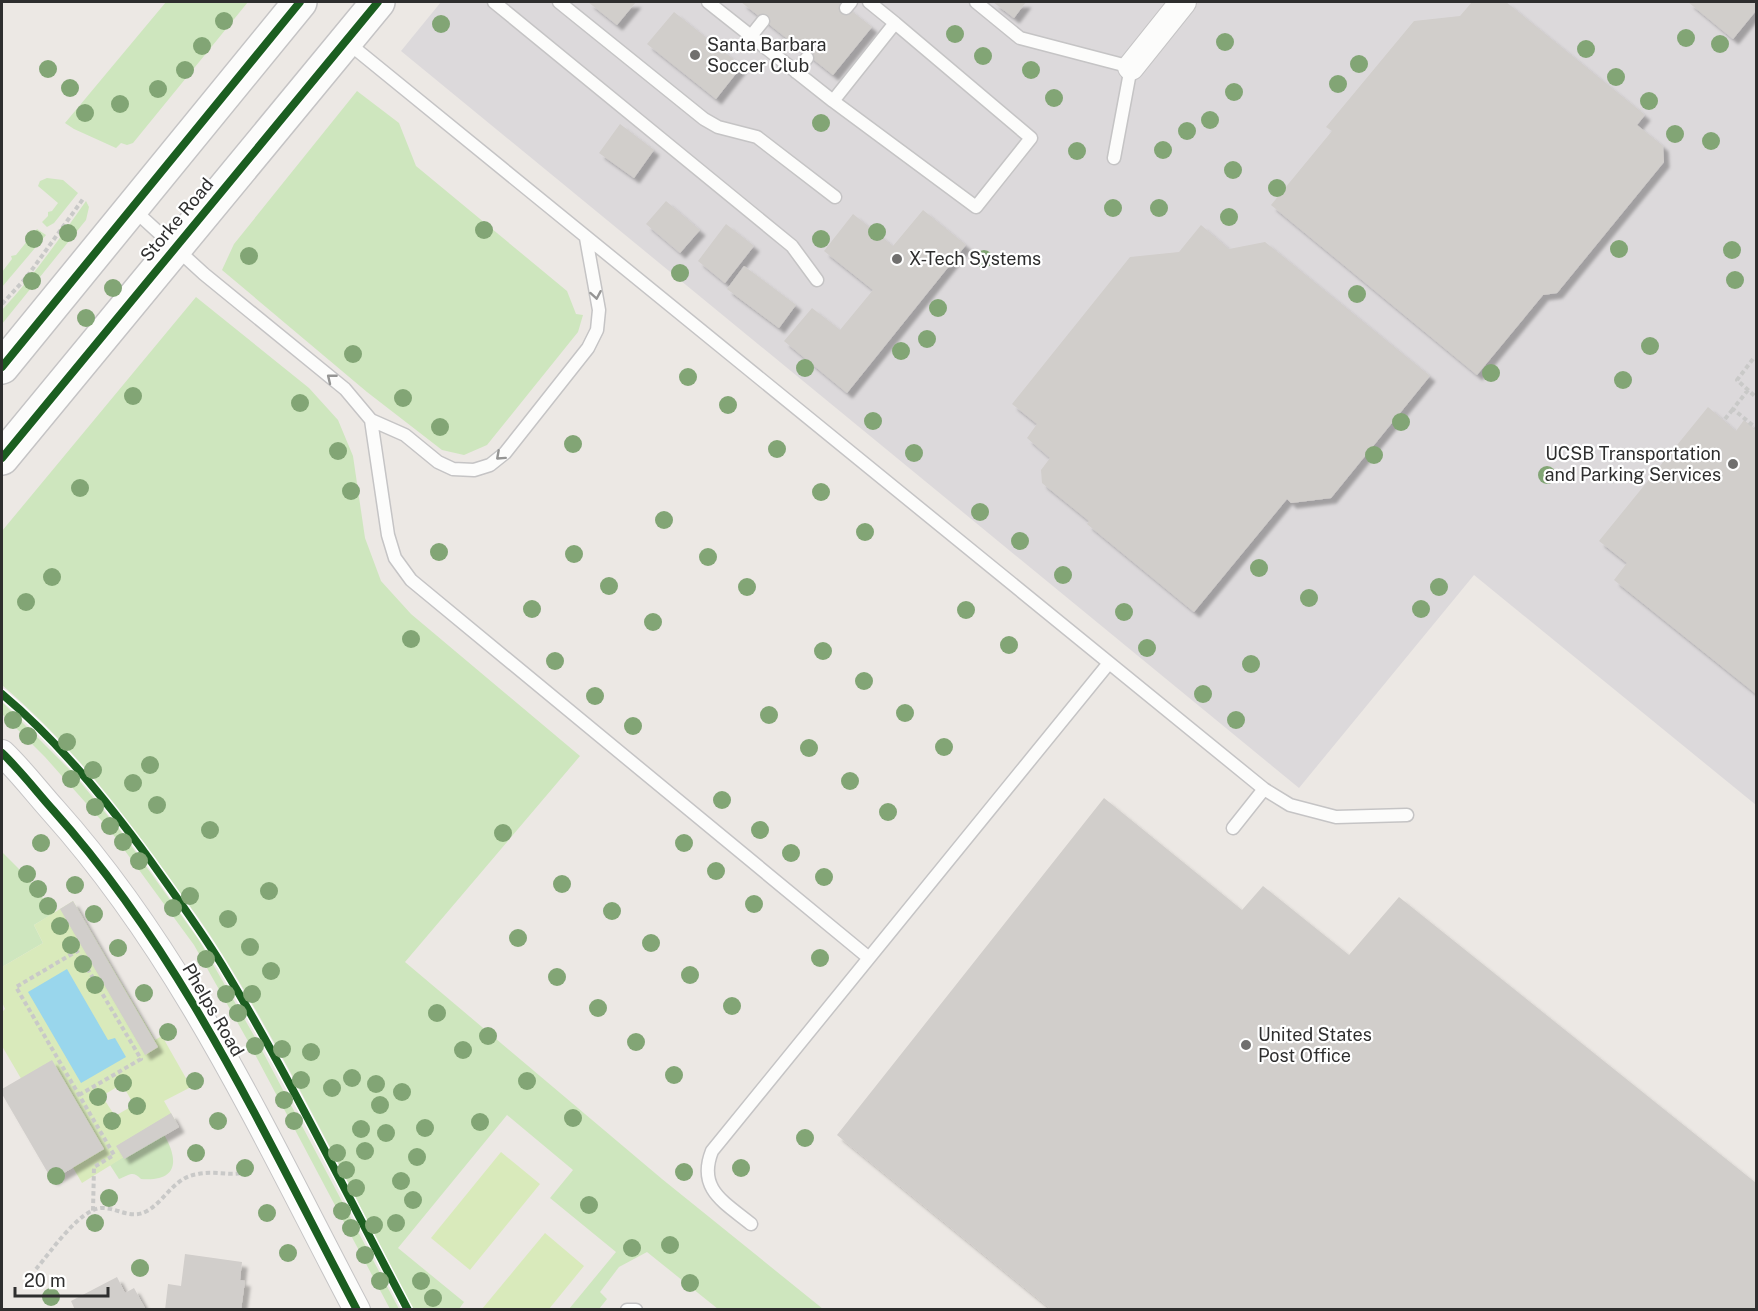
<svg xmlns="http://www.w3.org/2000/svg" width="1758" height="1311" viewBox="0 0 1758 1311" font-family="'Public Sans',sans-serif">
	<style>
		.industrial { fill: #dcd9db }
		.green { fill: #cee6be }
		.pitch { fill: #d9eabb; fill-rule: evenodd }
		.water { fill: #99d6ec }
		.building { fill: #d1cecb; filter: url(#shadow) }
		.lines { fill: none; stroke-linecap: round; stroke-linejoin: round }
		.service-casing { stroke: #c5c4c5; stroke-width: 15 }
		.minor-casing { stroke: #c5c4c5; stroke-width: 28 }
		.secondary-casing { stroke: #c5c4c5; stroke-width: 36 }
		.path { stroke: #c9c9c8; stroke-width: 4; stroke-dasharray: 4.5 3; stroke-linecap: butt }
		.service { stroke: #fcfcfb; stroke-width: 12 }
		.minor { stroke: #fcfcfb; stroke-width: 26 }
		.secondary { stroke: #fcfcfb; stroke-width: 33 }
		.cycleway-casing { stroke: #fff; stroke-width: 11 }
		.cycleway { stroke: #1b5e20; stroke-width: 8 }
		.tree { fill: #82a575 }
		.oneway { stroke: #959594 }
		.poi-dot { fill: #706f6e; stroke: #fff; stroke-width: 2 }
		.labels { text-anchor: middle; stroke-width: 4.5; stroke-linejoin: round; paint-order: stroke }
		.poi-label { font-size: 18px; fill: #2e2e2e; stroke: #fff; text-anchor: start }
		.street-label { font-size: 18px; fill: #2e2e2e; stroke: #fff }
	</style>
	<defs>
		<filter id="shadow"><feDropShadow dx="5.5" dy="5.5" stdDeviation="1.5" flood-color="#0004"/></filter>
	</defs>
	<rect width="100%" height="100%" fill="#ece8e4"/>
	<path class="industrial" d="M441,2h1315v803l-282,-230 -175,213 -898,-737z"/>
	<path class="green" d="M166,2h82l-115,141 -6,2 -6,-2 -5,5 -42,-19 -9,-6z
		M357,91l42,32 17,43 151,125 9,23 7,1 -5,17 -91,113 -23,10 -22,-5 -75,-58 -145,-122 12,-26z
		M47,178l16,2 15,13 -24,30 -7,4 -5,-5 6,-6v-4l4,-1 6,-8 -20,-17 2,-5z
		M86,201l3,6 -3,13 -84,104v-14c31,-33 57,-71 84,-109z
		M37,229l9,6 -44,52v-15l10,-13 -1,-3 5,-1 12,-15v-4h3z
		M196,297l113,91 29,32 15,36 12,82 16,43 30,33 169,142 -175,206 257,217 161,130h-105l-71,-57 -28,15 -19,25 7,7 -8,10h-30l47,-57 -66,-54 23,-28 -66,-55 -109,133 66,54 -5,7h-46c-66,-125 -126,-255 -203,-374 -15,-23 -32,-44 -47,-66 -49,-69 -97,-129 -161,-184v-154z
		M2,702l70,70 50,61 77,107 57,99 143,270h-9l-141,-266 -55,-98 -85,-116 -64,-72 -43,-43z
		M2,852l25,25 27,36 -20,12 9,18 -41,24z
		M163,1133c16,26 16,49 -22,46 -8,-9 -12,-4 -22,0l-9,-14z"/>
	<path class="pitch" d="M73,901l82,139 7,-4 29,51 -27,14 13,23 -95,59 -80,-137v-34l3,-3 -3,-7v-35l41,-24 -9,-18zM122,1084l12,21 -19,11 -13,-20z
		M501,1152l39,32 -70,86 -39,-32z
		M545,1233l39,33 -35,43h-67z"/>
	<path class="water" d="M67,969l41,71 7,-2 11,19 -45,26 -53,-91z"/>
	<path class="building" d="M588,2h48l-19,23z
		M741,2h99l32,25 -39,48z
		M993,2h33l-12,16z
		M1472,2h34l139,113 -8,10 26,21 1,16 -107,131 -14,2 -66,80 -206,-170 61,-74 -6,-4 88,-106 46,-5z
		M1688,2h68v12l-1,-2 -22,27z
		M674,12l68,54 -26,33 -69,-55z
		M620,124l34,26 -20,28 -35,-25z
		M666,201l34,29 -20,23 -34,-29z
		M923,210l43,35 -119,148 -63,-52 28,-33 28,22 33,-40 -49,-39 29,-37 40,32z
		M726,224l28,22 -29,37 -27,-22z
		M1201,225l28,24 36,-7 165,134 -99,122 -40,5 -4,-4 -93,113 -107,-88 2,-3 -47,-38 -1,-13 9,-12 -23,-20 10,-14 -25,-20 118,-147 49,-5z
		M744,266l52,39 -17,23 -52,-39z
		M1708,407l28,24 8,-11 12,10v264l-142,-114 13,-17 -28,-22z
		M1104,798l138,112 21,-24 86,69 50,-58 357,286v127h-704l-215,-175z
		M73,901l85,146 -13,8 -85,-146z
		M52,1060l52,89 -52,31 -50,-86v-5z
		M171,1113l8,14 -55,32 -8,-13z
		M185,1254l57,8 -2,18 5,1 -4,29h-76l3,-26 13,2z
		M117,1277l8,16 9,-5 12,22h-71l-4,-9z"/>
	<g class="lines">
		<defs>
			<path id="service" d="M494,2l298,244 25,34
				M559,2l145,117 14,8 39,10 78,60
				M708,2l125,99 62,-78 -26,-21
				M976,2l44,36 111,29 -17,91
				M846,8l5,-6
				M751,36l12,-15
				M347,42l917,747 26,16 46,12 71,-2
				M796,72l11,-14
				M833,101l143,106 55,-69 -136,-115
				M134,210l70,64 141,115 26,31 34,15 33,27 15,7 21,1 16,-5 15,-12 83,-105 9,-18 2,-20 -13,-72
				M371,420l17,115 7,23 16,22 458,378
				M1233,828l31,-39
				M751,1224c-27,-22 -54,-35 -39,-73l397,-488
				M627,1310h9"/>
			<path id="minor" d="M1131,67l52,-65
				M2,753c18,17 34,38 51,57 131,146 213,328 304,500"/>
			<path id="secondary" d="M2,367l298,-365
				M2,458l376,-456"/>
		</defs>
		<use href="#service" class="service-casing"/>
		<use href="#minor" class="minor-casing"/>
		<use href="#secondary" class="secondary-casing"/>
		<path class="path" d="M2,304l24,-26 57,-79
			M1753,359l-16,21 19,17
			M1748,390l-15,19 23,19
			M1725,419l8,-10
			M79,1095l62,-36 -64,-108 -61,36 98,168 -20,12 -1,44
			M36,1269c14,-16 44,-61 66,-61 16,0 29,12 45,3 19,-11 27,-34 51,-37 18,-4 36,4 54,-4"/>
		<use href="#service" class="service"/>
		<use href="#minor" class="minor"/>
		<use href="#secondary" class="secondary"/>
		<defs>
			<path id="cycleway" d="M2,367l298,-365
				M2,458l376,-456
				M2,694c57,48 104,106 148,166 24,34 50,69 72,105 67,111 125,230 186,345
				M2,753c18,17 34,38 51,57 131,146 213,328 304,500"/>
		</defs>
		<use href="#cycleway" class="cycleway-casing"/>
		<use href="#cycleway" class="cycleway"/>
	</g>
	<g class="tree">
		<circle cx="224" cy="21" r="9"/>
		<circle cx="441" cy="24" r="9"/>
		<circle cx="955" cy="34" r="9"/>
		<circle cx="1686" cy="38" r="9"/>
		<circle cx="1225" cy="42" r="9"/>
		<circle cx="1720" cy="44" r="9"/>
		<circle cx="202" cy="46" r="9"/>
		<circle cx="1586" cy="49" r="9"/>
		<circle cx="983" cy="56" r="9"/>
		<circle cx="1359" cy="64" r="9"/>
		<circle cx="48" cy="69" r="9"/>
		<circle cx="185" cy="70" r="9"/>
		<circle cx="1031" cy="70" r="9"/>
		<circle cx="1616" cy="77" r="9"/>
		<circle cx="1338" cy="84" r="9"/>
		<circle cx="70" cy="88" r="9"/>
		<circle cx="158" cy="89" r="9"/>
		<circle cx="1234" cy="92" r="9"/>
		<circle cx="1054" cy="98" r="9"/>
		<circle cx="1649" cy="101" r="9"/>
		<circle cx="120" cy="104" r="9"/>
		<circle cx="85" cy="113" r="9"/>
		<circle cx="1210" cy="120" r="9"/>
		<circle cx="821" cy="123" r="9"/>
		<circle cx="1187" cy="131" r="9"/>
		<circle cx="1675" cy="134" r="9"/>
		<circle cx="1711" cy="141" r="9"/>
		<circle cx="1163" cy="150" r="9"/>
		<circle cx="1077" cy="151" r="9"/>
		<circle cx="1233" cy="170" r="9"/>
		<circle cx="1277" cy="188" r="9"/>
		<circle cx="1113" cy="208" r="9"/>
		<circle cx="1159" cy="208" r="9"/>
		<circle cx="1229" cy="217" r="9"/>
		<circle cx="484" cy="230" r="9"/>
		<circle cx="877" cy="232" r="9"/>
		<circle cx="68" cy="233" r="9"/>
		<circle cx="34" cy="239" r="9"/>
		<circle cx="821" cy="239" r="9"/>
		<circle cx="1619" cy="249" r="9"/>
		<circle cx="1732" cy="250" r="9"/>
		<circle cx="249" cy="256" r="9"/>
		<circle cx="984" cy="259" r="9"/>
		<circle cx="680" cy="273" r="9"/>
		<circle cx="1735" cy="280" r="9"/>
		<circle cx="32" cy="281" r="9"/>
		<circle cx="113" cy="288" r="9"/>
		<circle cx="1357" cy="294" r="9"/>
		<circle cx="938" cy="308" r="9"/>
		<circle cx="86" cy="318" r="9"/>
		<circle cx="927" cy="339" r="9"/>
		<circle cx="1650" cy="346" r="9"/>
		<circle cx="901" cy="351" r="9"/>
		<circle cx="353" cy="354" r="9"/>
		<circle cx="805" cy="368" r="9"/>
		<circle cx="1491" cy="373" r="9"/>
		<circle cx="688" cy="377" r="9"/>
		<circle cx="1623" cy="380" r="9"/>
		<circle cx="133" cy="396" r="9"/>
		<circle cx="403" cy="398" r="9"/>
		<circle cx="300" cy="403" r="9"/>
		<circle cx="728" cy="405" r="9"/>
		<circle cx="873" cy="421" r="9"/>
		<circle cx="1401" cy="422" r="9"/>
		<circle cx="440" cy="427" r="9"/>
		<circle cx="573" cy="444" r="9"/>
		<circle cx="777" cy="449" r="9"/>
		<circle cx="338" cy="451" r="9"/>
		<circle cx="914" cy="453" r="9"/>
		<circle cx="1374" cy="455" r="9"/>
		<circle cx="1547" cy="475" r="9"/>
		<circle cx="80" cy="488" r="9"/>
		<circle cx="351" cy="491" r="9"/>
		<circle cx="821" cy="492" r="9"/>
		<circle cx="980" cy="512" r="9"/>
		<circle cx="664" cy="520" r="9"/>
		<circle cx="865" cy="532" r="9"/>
		<circle cx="1020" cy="541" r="9"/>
		<circle cx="439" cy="552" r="9"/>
		<circle cx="574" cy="554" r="9"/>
		<circle cx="708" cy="557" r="9"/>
		<circle cx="1259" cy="568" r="9"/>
		<circle cx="1063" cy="575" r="9"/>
		<circle cx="52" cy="577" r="9"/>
		<circle cx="609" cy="586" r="9"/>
		<circle cx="747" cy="587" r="9"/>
		<circle cx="1439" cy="587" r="9"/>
		<circle cx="1309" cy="598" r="9"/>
		<circle cx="26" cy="602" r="9"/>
		<circle cx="532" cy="609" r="9"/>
		<circle cx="1421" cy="609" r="9"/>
		<circle cx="966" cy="610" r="9"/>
		<circle cx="1124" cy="612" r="9"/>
		<circle cx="653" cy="622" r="9"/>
		<circle cx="411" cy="639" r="9"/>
		<circle cx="1009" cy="645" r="9"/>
		<circle cx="1147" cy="648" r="9"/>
		<circle cx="823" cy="651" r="9"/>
		<circle cx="555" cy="661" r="9"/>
		<circle cx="1251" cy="664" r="9"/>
		<circle cx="864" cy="681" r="9"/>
		<circle cx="1203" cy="694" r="9"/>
		<circle cx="595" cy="696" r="9"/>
		<circle cx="905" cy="713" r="9"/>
		<circle cx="769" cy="715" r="9"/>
		<circle cx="13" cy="720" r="9"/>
		<circle cx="1236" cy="720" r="9"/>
		<circle cx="633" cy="726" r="9"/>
		<circle cx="28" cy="736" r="9"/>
		<circle cx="67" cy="742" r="9"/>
		<circle cx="944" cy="747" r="9"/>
		<circle cx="809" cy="748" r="9"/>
		<circle cx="150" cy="765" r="9"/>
		<circle cx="93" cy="770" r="9"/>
		<circle cx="71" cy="779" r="9"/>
		<circle cx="850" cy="781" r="9"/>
		<circle cx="133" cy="783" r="9"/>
		<circle cx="722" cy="800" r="9"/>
		<circle cx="157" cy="805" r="9"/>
		<circle cx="95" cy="807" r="9"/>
		<circle cx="888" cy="812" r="9"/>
		<circle cx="110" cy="826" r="9"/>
		<circle cx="210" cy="830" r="9"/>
		<circle cx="760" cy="830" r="9"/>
		<circle cx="503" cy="833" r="9"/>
		<circle cx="123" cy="842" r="9"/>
		<circle cx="41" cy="843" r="9"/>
		<circle cx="684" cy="843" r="9"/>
		<circle cx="791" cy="853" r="9"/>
		<circle cx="139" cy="861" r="9"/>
		<circle cx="716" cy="871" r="9"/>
		<circle cx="27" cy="874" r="9"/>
		<circle cx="824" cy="877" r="9"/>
		<circle cx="562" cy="884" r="9"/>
		<circle cx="75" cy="885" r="9"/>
		<circle cx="38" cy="889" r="9"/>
		<circle cx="269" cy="891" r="9"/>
		<circle cx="190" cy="896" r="9"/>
		<circle cx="754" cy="904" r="9"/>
		<circle cx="48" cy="906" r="9"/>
		<circle cx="173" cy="908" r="9"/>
		<circle cx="612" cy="911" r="9"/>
		<circle cx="94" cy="914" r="9"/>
		<circle cx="228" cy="919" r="9"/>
		<circle cx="60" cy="926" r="9"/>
		<circle cx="518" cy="938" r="9"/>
		<circle cx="651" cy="943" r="9"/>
		<circle cx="71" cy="945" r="9"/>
		<circle cx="250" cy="947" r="9"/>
		<circle cx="118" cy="948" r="9"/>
		<circle cx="820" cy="958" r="9"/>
		<circle cx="206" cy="959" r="9"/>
		<circle cx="83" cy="964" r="9"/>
		<circle cx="271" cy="971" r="9"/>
		<circle cx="690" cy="975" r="9"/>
		<circle cx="557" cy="977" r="9"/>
		<circle cx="95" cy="985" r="9"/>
		<circle cx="144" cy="993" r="9"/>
		<circle cx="226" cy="994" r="9"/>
		<circle cx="252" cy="994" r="9"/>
		<circle cx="732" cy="1006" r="9"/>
		<circle cx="598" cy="1008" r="9"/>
		<circle cx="238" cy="1013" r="9"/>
		<circle cx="437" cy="1013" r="9"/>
		<circle cx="168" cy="1032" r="9"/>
		<circle cx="488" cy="1036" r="9"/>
		<circle cx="636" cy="1042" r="9"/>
		<circle cx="255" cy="1046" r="9"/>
		<circle cx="282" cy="1049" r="9"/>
		<circle cx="463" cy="1050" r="9"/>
		<circle cx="311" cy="1052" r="9"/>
		<circle cx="674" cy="1075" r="9"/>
		<circle cx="352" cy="1078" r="9"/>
		<circle cx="301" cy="1080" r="9"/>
		<circle cx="195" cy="1081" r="9"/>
		<circle cx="527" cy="1081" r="9"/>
		<circle cx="123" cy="1083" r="9"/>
		<circle cx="376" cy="1084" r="9"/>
		<circle cx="332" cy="1088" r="9"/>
		<circle cx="402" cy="1092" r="9"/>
		<circle cx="98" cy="1097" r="9"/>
		<circle cx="284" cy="1100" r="9"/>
		<circle cx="380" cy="1105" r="9"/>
		<circle cx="137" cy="1106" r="9"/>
		<circle cx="573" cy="1118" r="9"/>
		<circle cx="112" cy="1121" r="9"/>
		<circle cx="218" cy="1121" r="9"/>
		<circle cx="294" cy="1121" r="9"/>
		<circle cx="480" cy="1122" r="9"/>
		<circle cx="425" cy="1128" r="9"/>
		<circle cx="361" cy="1129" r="9"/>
		<circle cx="386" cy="1133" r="9"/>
		<circle cx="805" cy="1138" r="9"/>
		<circle cx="365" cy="1151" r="9"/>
		<circle cx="196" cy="1153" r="9"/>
		<circle cx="337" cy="1153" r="9"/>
		<circle cx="417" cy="1157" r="9"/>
		<circle cx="245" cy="1168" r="9"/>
		<circle cx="741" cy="1168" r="9"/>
		<circle cx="346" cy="1170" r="9"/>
		<circle cx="684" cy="1172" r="9"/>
		<circle cx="56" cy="1176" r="9"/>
		<circle cx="401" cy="1181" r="9"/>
		<circle cx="356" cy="1188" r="9"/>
		<circle cx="109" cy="1198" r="9"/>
		<circle cx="413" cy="1200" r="9"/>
		<circle cx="589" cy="1205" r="9"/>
		<circle cx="342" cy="1211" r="9"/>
		<circle cx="267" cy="1213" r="9"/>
		<circle cx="95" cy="1223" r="9"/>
		<circle cx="396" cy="1223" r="9"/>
		<circle cx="374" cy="1225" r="9"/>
		<circle cx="351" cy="1228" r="9"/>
		<circle cx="670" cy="1245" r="9"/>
		<circle cx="632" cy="1248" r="9"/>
		<circle cx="288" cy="1253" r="9"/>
		<circle cx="365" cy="1255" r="9"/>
		<circle cx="140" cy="1268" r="9"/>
		<circle cx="380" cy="1281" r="9"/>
		<circle cx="421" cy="1281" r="9"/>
		<circle cx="690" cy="1283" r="9"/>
		<circle cx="51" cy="1297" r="9"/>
		<circle cx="433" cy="1298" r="9"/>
	</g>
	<defs><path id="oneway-chevron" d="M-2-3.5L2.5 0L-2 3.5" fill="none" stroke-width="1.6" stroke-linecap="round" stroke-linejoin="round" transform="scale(1.5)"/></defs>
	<g class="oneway">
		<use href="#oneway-chevron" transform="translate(596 295) rotate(80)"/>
		<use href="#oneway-chevron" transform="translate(331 378) rotate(-141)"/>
		<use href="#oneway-chevron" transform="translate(500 456) rotate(138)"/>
	</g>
	<g class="poi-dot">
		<circle cx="695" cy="55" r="6"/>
		<circle cx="897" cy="259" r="6"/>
		<circle cx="1733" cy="464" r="6"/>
		<circle cx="1246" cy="1045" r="6"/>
	</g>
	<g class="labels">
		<g class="poi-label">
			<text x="707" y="51">Santa Barbara<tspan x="707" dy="21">Soccer Club</tspan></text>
			<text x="909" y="265">X-Tech Systems</text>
			<text x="1721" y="460" text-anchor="end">UCSB Transportation<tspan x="1721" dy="21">and Parking Services</tspan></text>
			<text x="1258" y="1041">United States<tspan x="1258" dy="21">Post Office</tspan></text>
		</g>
		<g class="street-label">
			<text transform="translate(177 220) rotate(-50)" y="6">Storke Road</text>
			<text transform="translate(213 1010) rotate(60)" y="6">Phelps Road</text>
		</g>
	</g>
	<rect width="1758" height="1311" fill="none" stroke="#2e2e2e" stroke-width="6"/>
	<path d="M15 1287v9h93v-9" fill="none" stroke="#2e2e2e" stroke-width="3"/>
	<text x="24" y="1287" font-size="18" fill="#2e2e2e" stroke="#ffffff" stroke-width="4.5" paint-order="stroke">20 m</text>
</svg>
